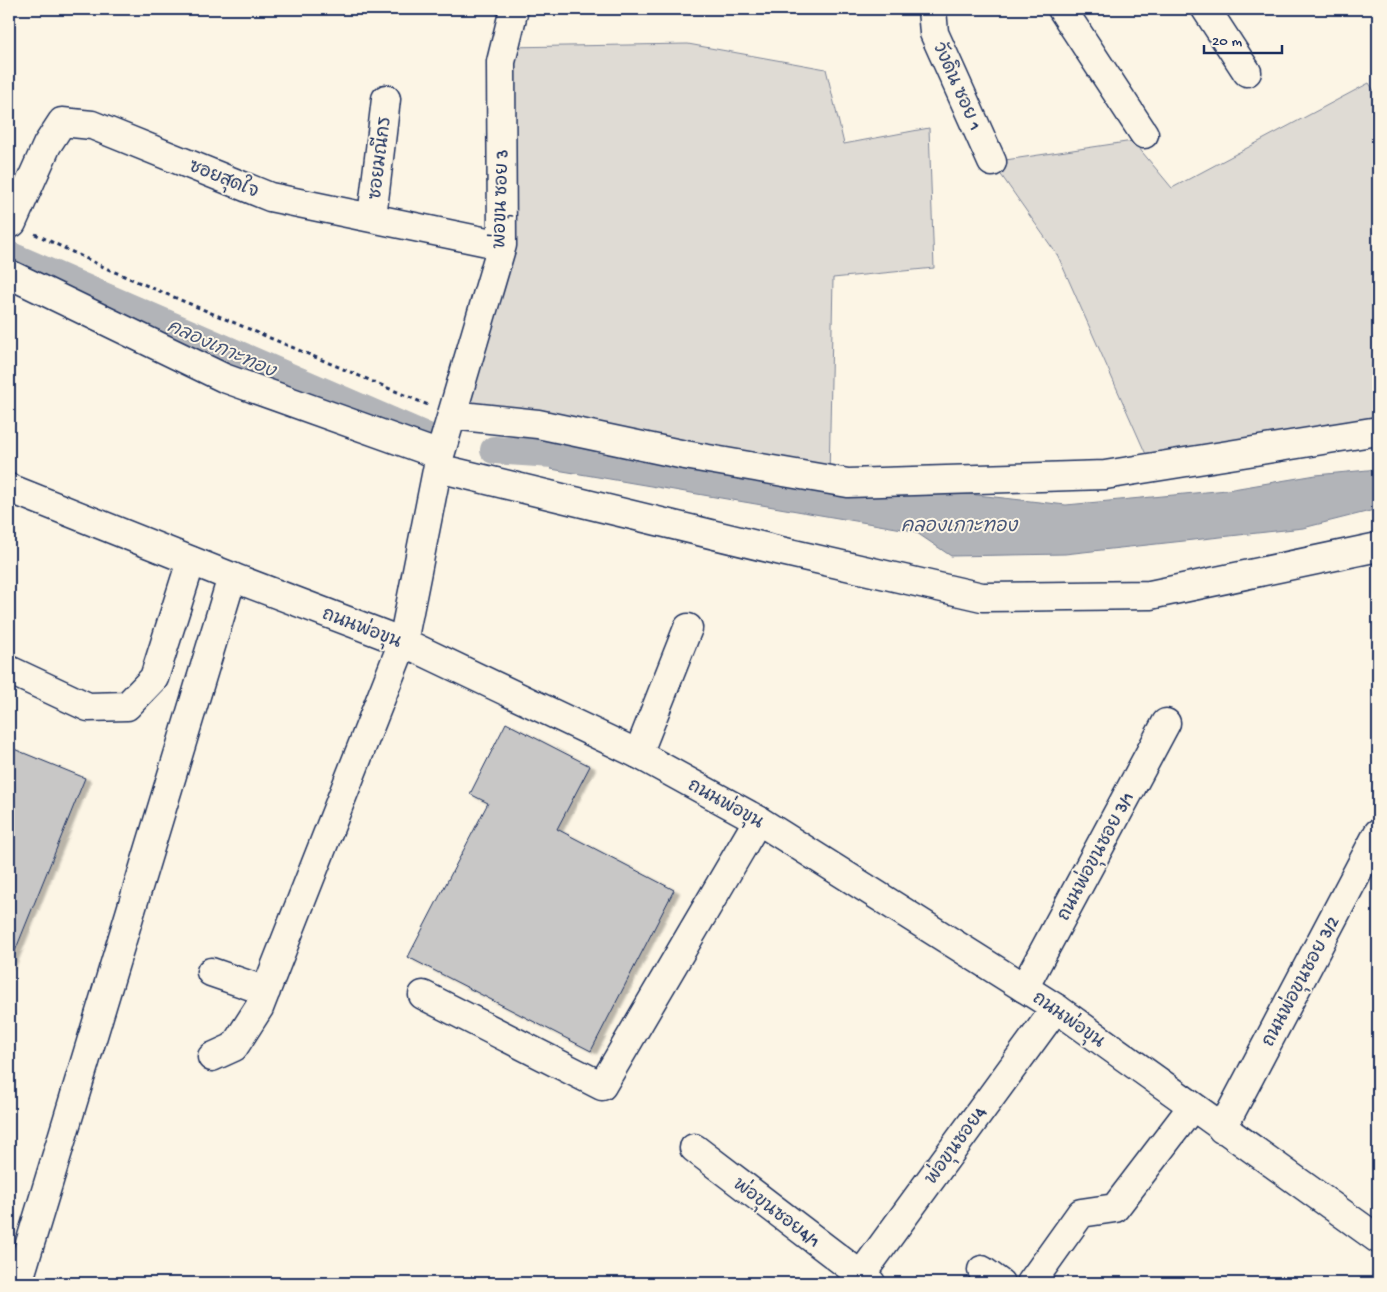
<svg xmlns="http://www.w3.org/2000/svg" width="1387" height="1292" viewBox="0 0 1387 1292" font-family="'Gochi Hand','Playpen Sans Thai',sans-serif">
	<style>
		.green { fill: #dfdbd4; stroke: #7d8599 }
		.water { fill: #b2b4b8; stroke: #767f94 }
		.lines { fill: none; stroke-linecap: round; stroke-linejoin: round }
		.canal { stroke: #b2b4b8; stroke-width: 28 }
		.building { fill: #c8c7c6; stroke: #1b2f5e; filter: url(#shadow) }
		.minor-casing { stroke: #1b2f5e; stroke-width: 31 }
		.major-casing { stroke: #1b2f5e; stroke-width: 31 }
		.path { stroke: #1b2f5e; stroke-width: 3; stroke-dasharray: 4 4; stroke-linecap: butt }
		.minor { stroke: #fcf5e5; stroke-width: 28 }
		.major { stroke: #fcf5e5; stroke-width: 28 }
		.labels { text-anchor: middle; stroke-width: 4; stroke-linejoin: round; paint-order: stroke }
		.street-label { font-size: 18px; fill: #1b2f5e; stroke: #fcf5e5 }
		.water-label { font-size: 19px; font-style: italic; fill: #485779; stroke: #fcf5e5 }
	</style>
	<defs>
		<filter id="shadow"><feDropShadow dx="5.5" dy="3" stdDeviation="1" flood-color="#0004"/></filter>
	</defs>
	<rect width="100%" height="100%" fill="#fcf5e5"/>
	<filter id="ink" filterUnits="userSpaceOnUse"><feTurbulence type="fractalNoise" baseFrequency=".02" numOctaves="2"/><feDisplacementMap in="SourceGraphic" scale="10" xChannelSelector="R" yChannelSelector="G"/><feConvolveMatrix kernelMatrix="1 2 1 2 8 2 1 2 1" color-interpolation-filters="sRGB"/></filter>
	<g filter="url(#ink)">
		<path class="green" d="M688,44l138,25 18,75 85,-16 5,140 -101,10 -4,201 -374,-66 52,-167 -2,-199z
			M1369,83l9,14v325l-226,46 -94,-212 -66,-94 141,-21 39,47z"/>
		<path class="water" d="M583,442l331,46 152,17 161,-15 89,-15 62,-6v40l-75,19 -238,26 -114,2 -37,-25 -363,-62z"/>
		<g class="lines">
			<path class="canal" d="M9,255l426,185
				M494,450l74,5"/>
		</g>
		<path class="building" d="M506,723l84,43 -33,63 117,61 -83,161 -183,-94 80,-154 -18,-9z
			M9,747l76,31 -76,188z"/>
		<g class="lines">
			<defs>
				<path id="minor" d="M932,9l2,24 58,129
					M1062,9l82,125
					M1206,9l41,63
					M372,217l14,-118
					M12,223l35,-78 15,-23 30,3 178,72 232,48
					M9,274l215,104 216,77
					M452,415l86,9 147,31 163,28 257,-8 273,-44
					M438,468l343,83 201,46 168,-2 228,-48
					M9,670l79,37 39,-1 27,-28 37,-117
					M638,754l50,-126
					M211,972l55,19
					M1024,988l142,-265
					M423,995l179,91 156,-266
					M212,1057l22,-10 25,-39 144,-366 37,-187 62,-210 -1,-183 13,-53
					M1222,1129l156,-296
					M694,1148l177,135
					M982,1270l18,13
					M18,1283l214,-706
					M855,1283l201,-275
					M1031,1283l50,-70 34,-5 77,-101"/>
				<path id="major" d="M9,488l223,89 171,65 235,112 120,66 298,188 322,231"/>
			</defs>
			<use href="#minor" class="minor-casing"/>
			<use href="#major" class="major-casing"/>
			<path class="path" d="M35,234l75,36 318,135"/>
			<use href="#minor" class="minor"/>
			<use href="#major" class="major"/>
		</g>
	</g>
	<g class="labels">
		<g class="street-label">
			<text transform="translate(958 86) rotate(66)" y="6">วังดิน ซอย 1</text>
			<text transform="translate(379 158) rotate(-83)" y="6">ซอยมณีกร</text>
			<text transform="translate(224 178) rotate(22)" y="6">ซอยสุดใจ</text>
			<text transform="translate(500 199) rotate(-88)" y="6">พ่อขุน ซอย 3</text>
			<text transform="translate(362 627) rotate(21)" y="6">ถนนพ่อขุน</text>
			<text transform="translate(726 803) rotate(29)" y="6">ถนนพ่อขุน</text>
			<text transform="translate(1095 856) rotate(-62)" y="6">ถนนพ่อขุนซอย 3/1</text>
			<text transform="translate(1300 981) rotate(-62)" y="6">ถนนพ่อขุนซอย 3/2</text>
			<text transform="translate(1069 1019) rotate(35)" y="6">ถนนพ่อขุน</text>
			<text transform="translate(955 1145) rotate(-54)" y="6">พ่อขุนซอย4</text>
			<text transform="translate(777 1212) rotate(37)" y="6">พ่อขุนซอย4/1</text>
		</g>
		<g class="water-label">
			<text transform="translate(222 347) rotate(24)" y="7">คลองเกาะทอง</text>
			<text x="959" y="531">คลองเกาะทอง</text>
		</g>
	</g>
	<rect width="1387" height="1292" fill="none" stroke="#fcf5e5" stroke-width="30"/>
	<rect x="15" y="15" width="1357" height="1262" fill="none" stroke="#1b2f5e" stroke-width="2" filter="url(#ink)"/>
	<path d="M1204 45v8h78v-8" fill="none" stroke="#1b2f5e" stroke-width="2.5"/>
	<text x="1212" y="45" font-size="15" fill="#1b2f5e" stroke="#fcf5e5" stroke-width="4" paint-order="stroke">20 m</text>
</svg>
